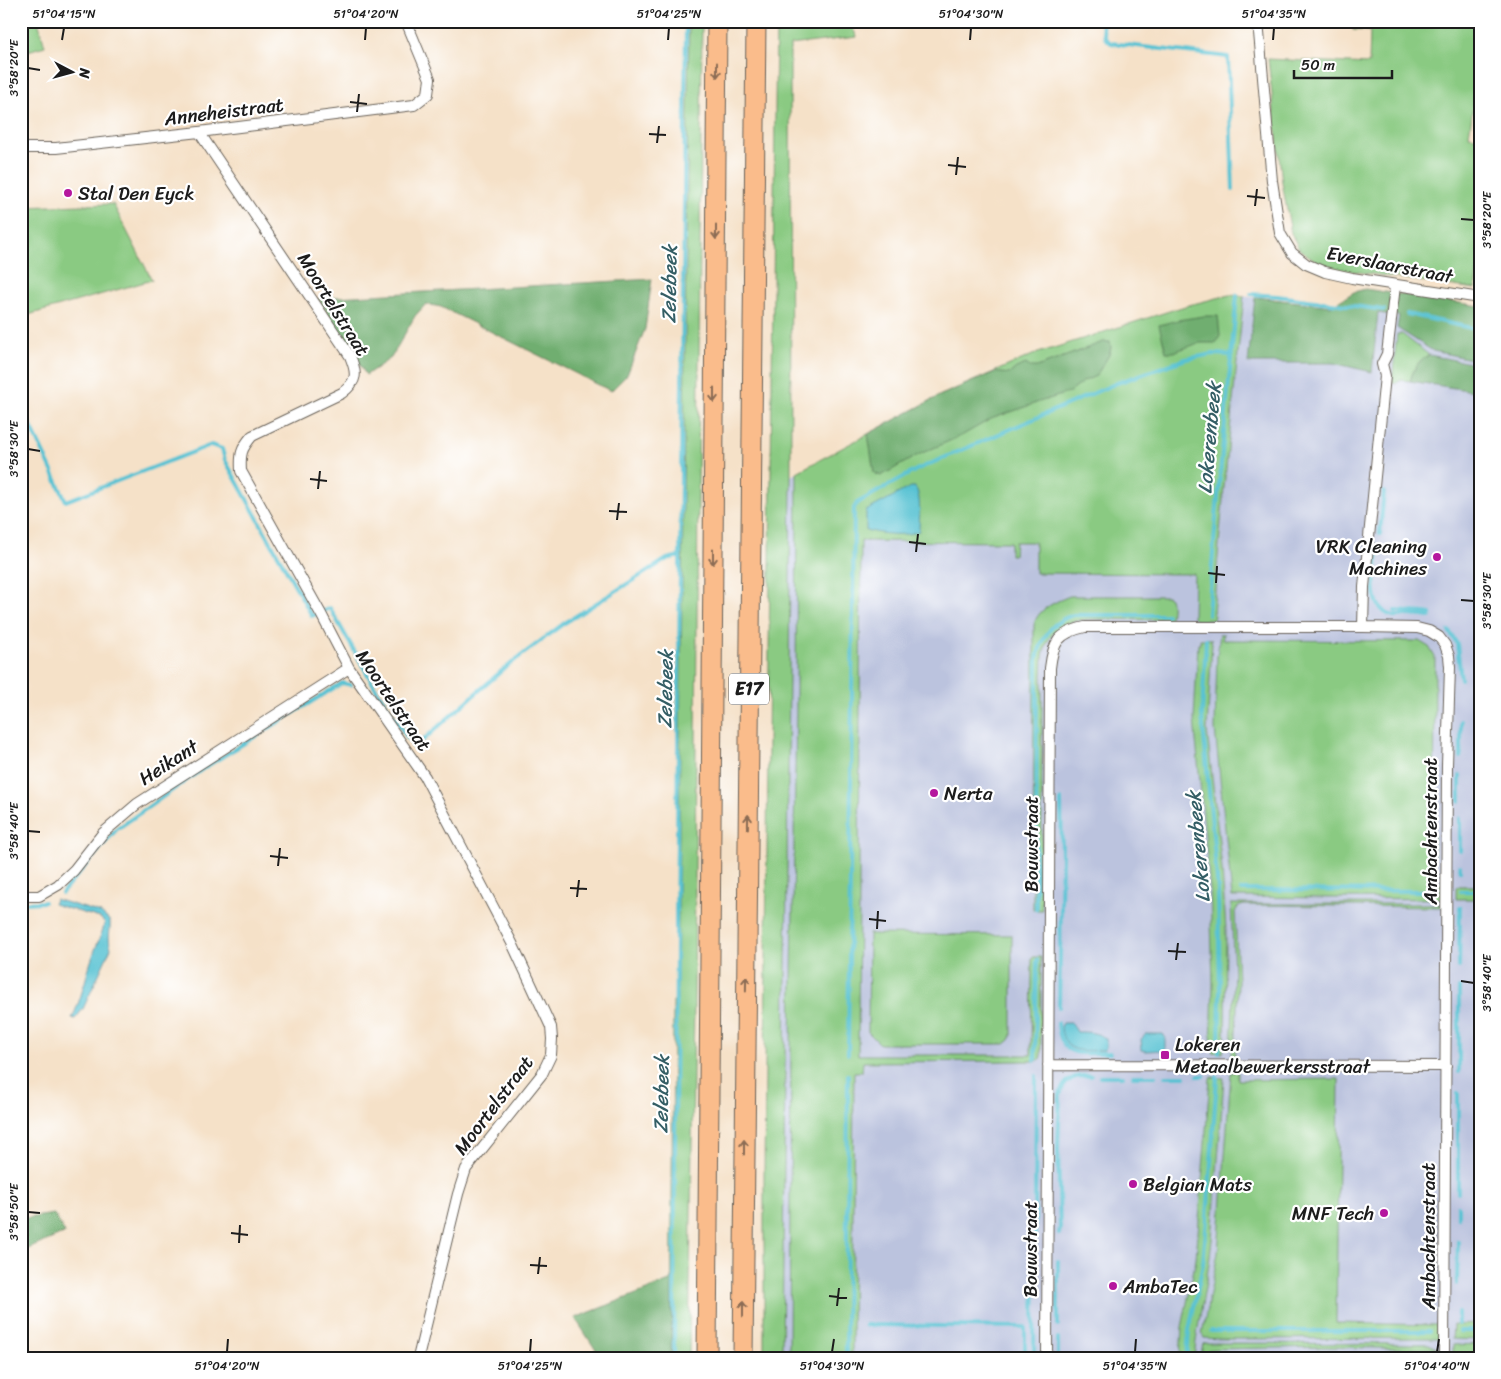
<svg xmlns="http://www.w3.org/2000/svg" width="1501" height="1379" viewBox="0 0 1501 1379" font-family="Sriracha,sans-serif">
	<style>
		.industrial { fill: #bbc3de }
		.green { fill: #8aca82; stroke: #53734f }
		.forest { fill: #6fae70; stroke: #466546 }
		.water { fill: #58c2d3; stroke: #3a6f78 }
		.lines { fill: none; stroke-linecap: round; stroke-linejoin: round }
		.stream { stroke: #58c2d3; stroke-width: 4 }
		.minor-casing { stroke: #686158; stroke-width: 12 }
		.motorway-casing { stroke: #686158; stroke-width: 21 }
		.minor { stroke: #fff; stroke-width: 10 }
		.motorway { stroke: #fabc8b; stroke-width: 19 }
		.oneway { stroke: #8b6c54 }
		.ticks { fill: none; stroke: #1c1c1c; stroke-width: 2 }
		.poi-dot { fill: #b5179e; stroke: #fff; stroke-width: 2 }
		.labels { text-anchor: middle; stroke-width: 4.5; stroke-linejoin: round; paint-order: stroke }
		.shield { fill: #fff; stroke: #606060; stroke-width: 1 }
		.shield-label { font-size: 18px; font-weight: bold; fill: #1c1c1c }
		.street-label { font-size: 19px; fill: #1c1c1c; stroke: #fff }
		.poi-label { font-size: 19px; fill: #1c1c1c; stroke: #fff; text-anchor: start }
		.water-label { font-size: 20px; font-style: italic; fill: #345e65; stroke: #fff }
		.neatline { fill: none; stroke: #1c1c1c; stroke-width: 2 }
		.ticks-label { font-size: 12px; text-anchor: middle; fill: #1c1c1c }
	</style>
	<rect width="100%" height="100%" fill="#fff"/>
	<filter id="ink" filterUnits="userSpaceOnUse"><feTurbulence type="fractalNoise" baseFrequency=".02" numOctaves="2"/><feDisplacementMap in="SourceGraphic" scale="10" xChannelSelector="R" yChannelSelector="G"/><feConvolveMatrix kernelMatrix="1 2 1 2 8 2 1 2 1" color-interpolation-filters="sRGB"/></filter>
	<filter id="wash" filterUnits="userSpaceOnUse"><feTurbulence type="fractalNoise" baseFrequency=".0096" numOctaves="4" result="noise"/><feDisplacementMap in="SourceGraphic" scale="20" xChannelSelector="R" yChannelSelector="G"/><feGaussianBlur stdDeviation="1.12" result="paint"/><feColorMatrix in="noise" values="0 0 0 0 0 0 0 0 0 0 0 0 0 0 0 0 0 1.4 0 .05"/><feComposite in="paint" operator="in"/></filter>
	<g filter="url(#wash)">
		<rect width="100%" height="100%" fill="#f5e1c8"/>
		<path class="industrial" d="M1229,295l45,4 57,7 149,23v1029h-698l9,-882 150,-81 94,-41 150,-48z"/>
		<path class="green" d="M21,21h17l7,25 -24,7z
			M689,21h13l-2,215 -6,766 -5,356h-18l2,-357h4z
			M776,21h73l8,16 -67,8 1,431 -9,882h-18v-181l4,-434z
			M1353,21h127v35l-11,80 11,2v115l-5,36 -131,-19 -25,-7 -20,-14 -8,-16 -9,-51 -14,-123 101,5 1,-33 -17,-1z
			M113,204l39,76 -131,37v-110z
			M1229,295l15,1 -20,191 -11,127 2,1 -1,5h-18l-3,-3 1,-43 -159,-1v-31h-20l-1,13h-4v-13l-149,-1 -3,514h173l1,-98h9v98l-1,4 -3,2 -174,1 -1,10h-8l-2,286h-63l2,-309 5,-340 1,-237 144,-77 94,-41 150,-48z
			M1397,334h5l27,21c-12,6 -15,14 -19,26l-8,-1 -8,4 -2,-2z
			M1070,596h97l3,2c2,6 1,14 0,20l-2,2 -76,-1c-20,0 -40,8 -47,29 -3,8 -2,19 -3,27v235h-9l1,-285c3,-16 23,-24 36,-29z
			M1220,634h4l-2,6 197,1 10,6 6,10 -1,226h7v16l-209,-2 -17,-168 2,-73z
			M1200,639h11l1,5 -5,86 15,139 4,61 -1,117h-1l-1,6 -10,-1v-5h-2l2,-64 -3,-94 -16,-170 4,-75h2z
			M1456,886h24v13h-24z
			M1231,904h210v3l-197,-2 -6,2 -3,5 3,69 -3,77h-4l3,-86z
			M869,934l143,1v100l-2,5 -5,4h-125l-12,-12z
			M1231,1072h7v8l101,-1 -3,244 103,2v13l-219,1 -16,-1 -2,-4 16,-81z
			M1211,1077l13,1 -12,162c-4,40 -14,78 -18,118h-14l2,-31 14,-68 14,-181z
			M1480,1324v16l-28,-1 1,-14z
			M1206,1343l223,1 10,5 -114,-2 -110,2 -7,1 -3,8h-5l3,-14z
			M1480,1344v6h-5v4l-22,-1v-8z"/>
		<path class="forest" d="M652,279l-7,50 -18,46 -16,16 -170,-84 -15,-3 -11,12 -24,42 -25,17 -48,-77z
			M1365,289l115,17v55l-47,-10 -36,-23 2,-12 -21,-3 -6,59 -39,-9h-85l7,-66 76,9 23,-14z
			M1204,316h14l2,20 -4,7h-17l-26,9h-7l-7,-27 19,-5z
			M1103,342h7l1,6 -2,7 -13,21 -12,5 -16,12 -26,8 -51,18 -28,16 -43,19 -39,22 -7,-3 -6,-39 73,-39 54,-23 14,2 7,-6 10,-4 4,3h7z
			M1429,355l51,10v27l-70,-11c4,-12 7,-20 19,-26z
			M54,1214l11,19 -44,19v-33z
			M672,1280l-1,78h-70l-26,-40z"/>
		<path class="water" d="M910,487h5c7,8 4,34 4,44 -11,6 -40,3 -53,-1v-19z
			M55,899l46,14 9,8c1,12 -3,14 1,27l-28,61 -8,10 -3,-1c9,-18 13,-38 19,-57 4,-13 10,-25 14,-38l-5,-5 -47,-14z
			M1063,1023h9l5,9c10,0 22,0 29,7v9l-2,2c-20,1 -41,5 -43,-23z
			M1146,1034h17l2,3v13l-19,1 -4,-1 -1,-11z"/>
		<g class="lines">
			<path class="stream" d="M1101,21l4,17 6,5 117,14 5,133
				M1251,294l26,2 107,14
				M1407,314l73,16
				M21,405l45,96 145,-56 11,4 3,11 87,156 18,-8 43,76 41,64 92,-81 57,-43 104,-65 13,-3
				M1380,534l4,-42
				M1379,547c-2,21 -15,62 15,69 5,1 8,-1 12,-1 8,0 16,1 24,2
				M1395,611l30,2 6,1
				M1208,614l8,-97 21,-222
				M1449,631l8,13 4,35
				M1206,639l-4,76 16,175 2,103 -1,59
				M1461,757v-36
				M1460,776v25
				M1460,851v-33
				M1460,871v-5
				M1241,890l192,1
				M1461,891h19
				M62,893l55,-64 87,-61 138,-85 9,2
				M21,903l23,-1
				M1036,909l1,-251c5,-21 16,-38 37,-43h93
				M1459,967l1,-60
				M1459,988v84
				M1059,1007l3,-152 -1,-55
				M1058,1023c3,38 24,29 52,30
				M848,1054l6,-546 3,-5 61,-34 199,-86 69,-24 27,-5 19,1
				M1035,1060l2,-100
				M1100,1076h23
				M1133,1076h22
				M1165,1076h20
				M1198,1076h6
				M1458,1193v-100
				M1458,1218v-12
				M1059,1234l1,-6 -2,-79 2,-54c4,-16 15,-20 31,-19
				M1457,1284l1,-43
				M1458,1313v11
				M865,1325l160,2v31
				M1058,1325v-64
				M1211,1331h219
				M1460,1331h20
				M1058,1339v15
				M674,1358l2,-433 10,-904
				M846,1358l2,-283
				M1034,1358l2,-282
				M1187,1358l2,-28 14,-66 4,-46 10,-141"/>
		</g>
	</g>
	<g filter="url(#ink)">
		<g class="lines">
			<defs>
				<path id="minor" d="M1258,21l14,160 8,52 12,20 14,11 19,8 27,6 128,20
					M199,132l151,224c7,17 8,25 -8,37l-90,43c-11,13 -12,18 -11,35l80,143 28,54 76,109 87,166 39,84 1,12 -1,16 -9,19 -76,95 -8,25 -40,164
					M21,148h35l143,-16 215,-27 14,-11 2,-15 -24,-58
					M1363,627l1,-40 21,-211 -3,-12 5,-10 8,-68
					M21,896h18l19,-11 16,-15 29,-37 34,-29 212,-136
					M1048,1065l398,1
					M1047,1358l3,-690c3,-26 8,-35 35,-41h278l54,1 12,3 10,6 6,8 4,11 1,11 -3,98 -3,593"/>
				<path id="motorway" d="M707,1358l10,-1337
					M743,1358l13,-1337"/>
			</defs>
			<use href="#minor" class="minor-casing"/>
			<use href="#motorway" class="motorway-casing"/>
			<use href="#minor" class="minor"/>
			<use href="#motorway" class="motorway"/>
		</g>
		<defs><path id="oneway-shaft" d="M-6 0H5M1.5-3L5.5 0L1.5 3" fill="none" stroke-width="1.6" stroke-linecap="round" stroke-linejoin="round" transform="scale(1.25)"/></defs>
		<g class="oneway">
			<use href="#oneway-shaft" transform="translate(717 70) rotate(90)"/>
			<use href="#oneway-shaft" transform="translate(716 232) rotate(90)"/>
			<use href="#oneway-shaft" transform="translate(714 395) rotate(90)"/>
			<use href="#oneway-shaft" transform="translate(713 557) rotate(90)"/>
			<use href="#oneway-shaft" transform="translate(748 822) rotate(-89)"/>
			<use href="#oneway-shaft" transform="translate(746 984) rotate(-89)"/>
			<use href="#oneway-shaft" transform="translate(744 1147) rotate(-90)"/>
			<use href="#oneway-shaft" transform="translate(743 1309) rotate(-90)"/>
		</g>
	</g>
	<path class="ticks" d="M62,40l2,-12M365,40l1,-12M668,40l1,-12M970,40l1,-12M1273,40l1,-12M28,68l12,2M350,102l17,2M357,112l2,-18M649,134l17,1M657,143l2,-17M948,165l18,2M956,175l2,-18M1247,196l18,2M1255,206l2,-17M1461,219l13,1M28,449l12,2M310,479l17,2M318,489l2,-18M609,511l18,1M617,520l2,-17M909,542l17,2M916,552l2,-18M1208,573l17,2M1216,583l1,-17M1461,600l13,1M28,831l12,1M270,856l18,2M278,866l2,-18M570,888l17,1M577,897l2,-17M869,919l17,2M877,929l1,-18M1168,951l18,1M1176,960l2,-17M1461,981l13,2M28,1212l12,1M231,1233l17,2M239,1243l1,-18M530,1265l17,1M538,1274l2,-17M829,1296l18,2M837,1306l2,-18M227,1352l1,-13M530,1352l1,-13M832,1352l2,-13M1135,1352l1,-13M1437,1352l2,-13"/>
	<g class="poi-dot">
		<circle cx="68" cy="193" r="5"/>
		<circle cx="1437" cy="557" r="5"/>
		<circle cx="934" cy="793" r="5"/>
		<rect x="1160" y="1050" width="10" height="10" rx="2.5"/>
		<circle cx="1133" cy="1184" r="5"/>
		<circle cx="1384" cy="1213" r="5"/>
		<circle cx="1113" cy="1286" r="5"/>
	</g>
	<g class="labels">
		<rect class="shield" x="729" y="673.5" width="40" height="31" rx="4"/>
		<g class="shield-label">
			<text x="749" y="695">E17</text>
		</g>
		<g class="street-label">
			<text transform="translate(224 111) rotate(-7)" y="7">Anneheistraat</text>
			<text transform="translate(1390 264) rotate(11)" y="7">Everslaarstraat</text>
			<text transform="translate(334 304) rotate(58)" y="7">Moortelstraat</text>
			<text transform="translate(394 700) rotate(56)" y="7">Moortelstraat</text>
			<text transform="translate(168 762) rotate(-33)" y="7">Heikant</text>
			<text transform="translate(1430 831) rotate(-90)" y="7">Ambachtenstraat</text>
			<text transform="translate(1031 844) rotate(-90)" y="7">Bouwstraat</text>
			<text transform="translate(493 1105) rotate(-53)" y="7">Moortelstraat</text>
			<text transform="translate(1428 1236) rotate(-90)" y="7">Ambachtenstraat</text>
			<text transform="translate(1030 1249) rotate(-90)" y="7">Bouwstraat</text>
		</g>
		<g class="poi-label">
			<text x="78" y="200">Stal Den Eyck</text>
			<text x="1427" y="553" text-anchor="end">VRK Cleaning<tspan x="1427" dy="22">Machines</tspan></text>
			<text x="944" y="800">Nerta</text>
			<text x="1175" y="1051">Lokeren<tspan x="1175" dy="22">Metaalbewerkersstraat</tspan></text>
			<text x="1143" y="1191">Belgian Mats</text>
			<text x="1374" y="1220" text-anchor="end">MNF Tech</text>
			<text x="1123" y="1293">AmbaTec</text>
		</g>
		<g class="water-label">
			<text transform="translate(669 284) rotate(-89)" y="7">Zelebeek</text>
			<text transform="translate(1209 438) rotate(-85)" y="7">Lokerenbeek</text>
			<text transform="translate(665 689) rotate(-89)" y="7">Zelebeek</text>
			<text transform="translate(1198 847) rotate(-95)" y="7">Lokerenbeek</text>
			<text transform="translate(661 1094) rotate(-89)" y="7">Zelebeek</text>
		</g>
	</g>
	<rect width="1501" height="1379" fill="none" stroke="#fff" stroke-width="55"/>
	<g transform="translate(72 72) rotate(96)" stroke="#ffffff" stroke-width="4" paint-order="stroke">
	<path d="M0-4L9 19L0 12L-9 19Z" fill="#1c1c1c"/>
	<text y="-8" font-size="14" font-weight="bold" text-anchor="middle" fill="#1c1c1c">N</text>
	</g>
	<path d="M1294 70v8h98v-8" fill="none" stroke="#1c1c1c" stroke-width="2.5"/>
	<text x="1301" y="70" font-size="15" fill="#1c1c1c" stroke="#ffffff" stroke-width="4" paint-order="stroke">50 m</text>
	<rect x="28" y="28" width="1446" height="1324" class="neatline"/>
	<g class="ticks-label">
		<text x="64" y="18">51°04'15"N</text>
		<text x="366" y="18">51°04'20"N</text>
		<text x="669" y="18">51°04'25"N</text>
		<text x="971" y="18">51°04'30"N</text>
		<text x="1274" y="18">51°04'35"N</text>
		<text transform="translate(14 68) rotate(-90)" y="4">3°58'20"E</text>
		<text transform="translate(1487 220) rotate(-90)" y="4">3°58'20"E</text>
		<text transform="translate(14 449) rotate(-90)" y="4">3°58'30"E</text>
		<text transform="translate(1487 601) rotate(-90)" y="4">3°58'30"E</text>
		<text transform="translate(14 831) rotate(-90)" y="4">3°58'40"E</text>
		<text transform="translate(1487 983) rotate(-90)" y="4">3°58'40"E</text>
		<text transform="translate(14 1212) rotate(-90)" y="4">3°58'50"E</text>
		<text x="227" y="1370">51°04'20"N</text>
		<text x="530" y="1370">51°04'25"N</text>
		<text x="832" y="1370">51°04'30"N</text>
		<text x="1135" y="1370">51°04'35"N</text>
		<text x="1437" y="1370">51°04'40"N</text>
	</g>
</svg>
